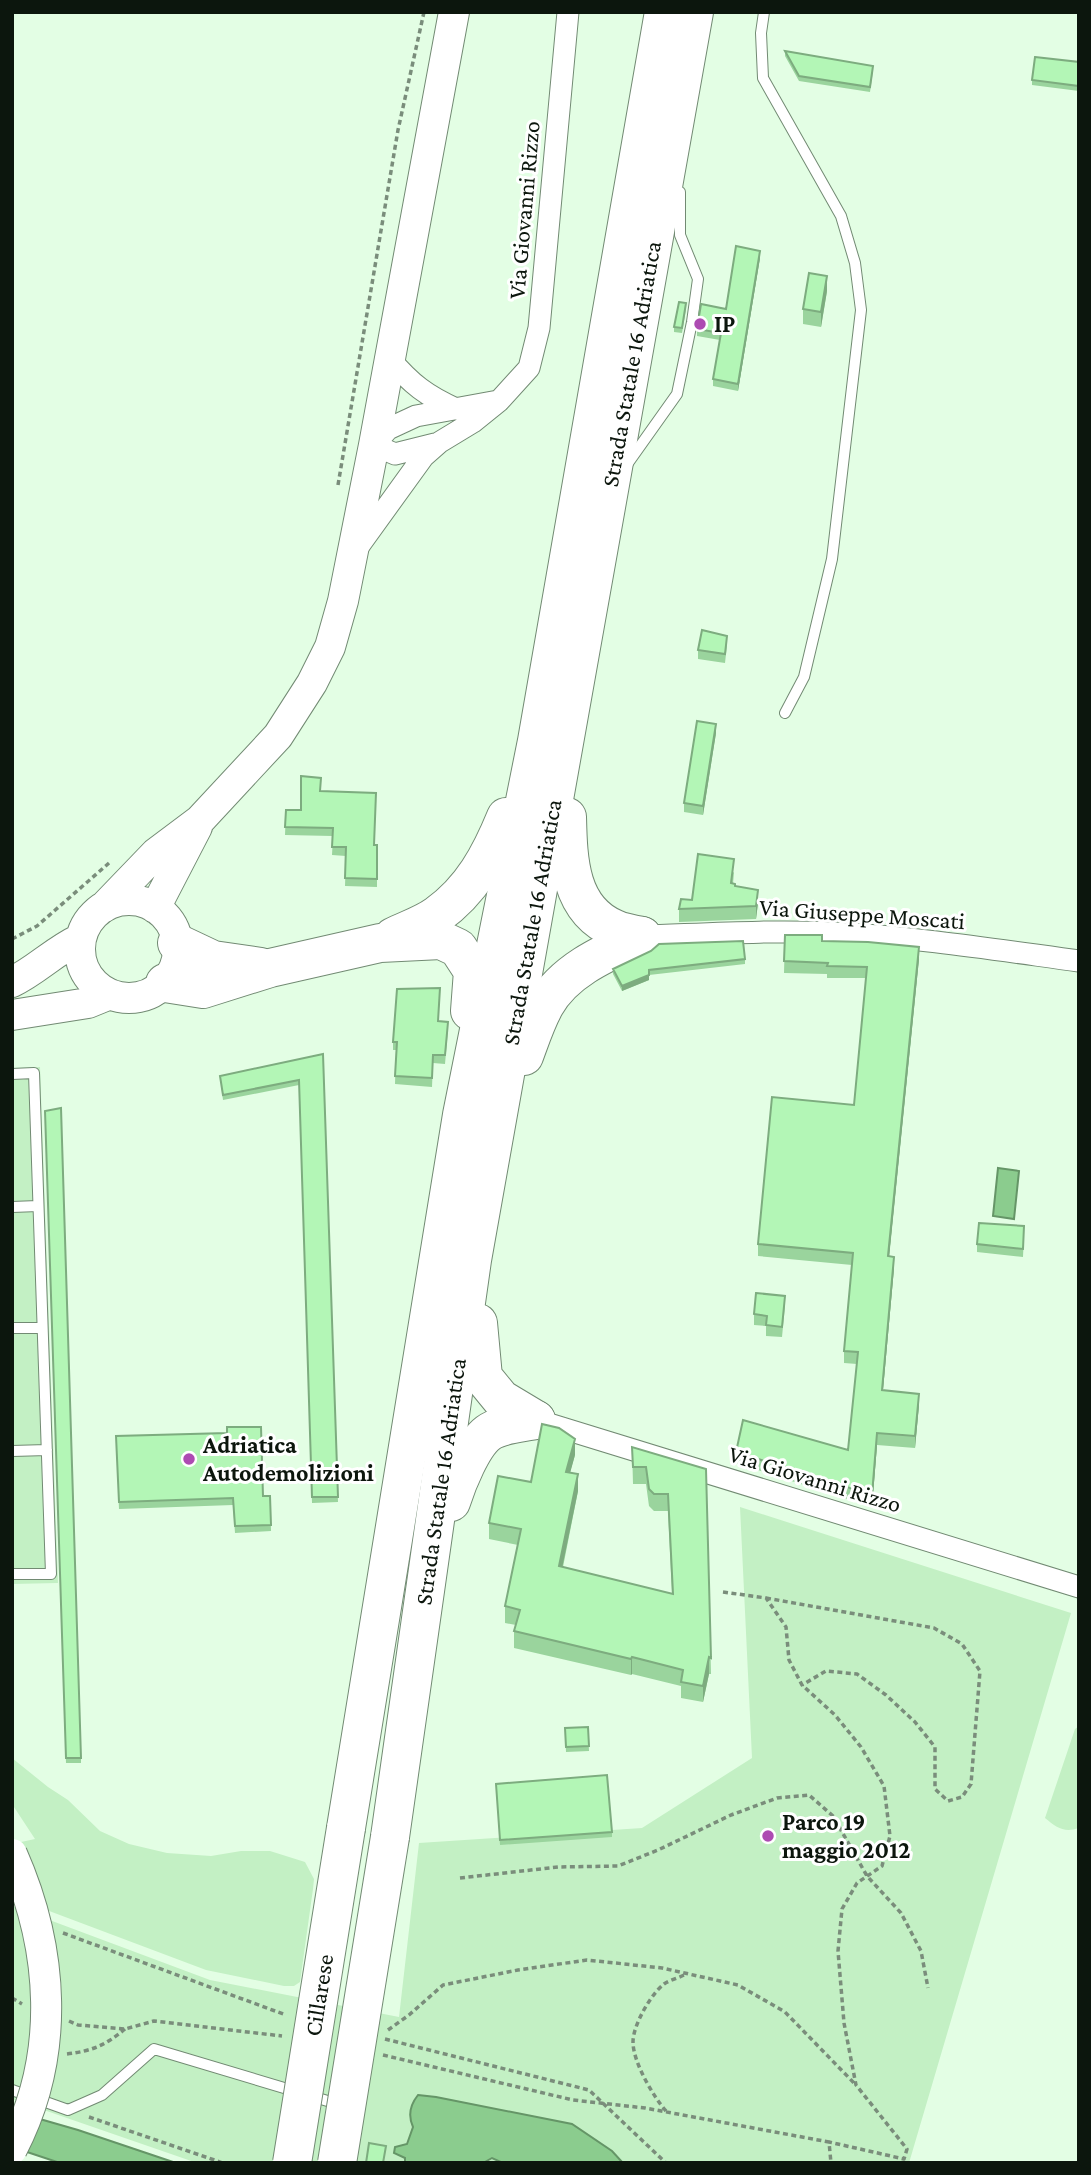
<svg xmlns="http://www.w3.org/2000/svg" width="1091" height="2175" viewBox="0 0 1091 2175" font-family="'Crimson Pro',serif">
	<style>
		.green { fill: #c3f0c4 }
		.water { fill: #8bcc8e; stroke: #659567; stroke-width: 2 }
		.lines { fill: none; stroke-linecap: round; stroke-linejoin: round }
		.lane-casing { stroke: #728a73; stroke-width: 12 }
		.street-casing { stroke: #728a73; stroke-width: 23 }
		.secondary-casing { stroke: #728a73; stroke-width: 32 }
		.highway-casing { stroke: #728a73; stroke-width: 40 }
		.path { stroke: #7a8d7b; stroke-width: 3.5; stroke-dasharray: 5 3.5; stroke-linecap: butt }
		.lane { stroke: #fff; stroke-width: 10 }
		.street { stroke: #fff; stroke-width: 21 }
		.secondary { stroke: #fff; stroke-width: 30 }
		.highway { stroke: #fff; stroke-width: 38 }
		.secondary-bridge-casing { stroke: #728a73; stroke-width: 32; stroke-linecap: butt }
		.highway-bridge-casing { stroke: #728a73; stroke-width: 40; stroke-linecap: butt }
		.secondary-bridge { stroke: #fff; stroke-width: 30 }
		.highway-bridge { stroke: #fff; stroke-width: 38 }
		.wall { fill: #9ad49d }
		.shaded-wall { fill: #7dac7f }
		.building { fill: #b3f6b6; stroke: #7dac7f; stroke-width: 2 }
		.poi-dot { fill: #ad4bb2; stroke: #fff; stroke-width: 2.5 }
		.labels { text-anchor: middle; stroke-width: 6; stroke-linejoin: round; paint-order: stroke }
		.street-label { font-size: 24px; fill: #0c160d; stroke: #fff }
		.poi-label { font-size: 24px; font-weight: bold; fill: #0c160d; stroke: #fff; text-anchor: start }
	</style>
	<rect width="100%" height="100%" fill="#e3fee4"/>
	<path class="green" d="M40,1067l18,516 -46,1v-516z
		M740,1507l331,106 -162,550h-712l-185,-64v-193l198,74 189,37 20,-174 223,-15 110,-70z
		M1079,1726v102c-15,5 -22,0 -34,-10l30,-89z
		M12,1758l36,29 20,13 32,31 29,13 38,9 44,3 30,-5h29l35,11 9,17 -1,10 -13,93 -6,4h-10l-78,-16 -194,-73v-53l23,-5 -23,-35z"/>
	<path class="water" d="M998,1168l21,3 -5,48 -21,-3z
		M418,2095l18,2 136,27 40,27 11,12h-120l-11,-5 -9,5h-78v-5l-11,-5 1,-6 12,-3 6,-17c-5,-11 -3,-22 5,-32z
		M12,2111l66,19 98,33h-116l-48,-16z"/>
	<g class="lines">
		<defs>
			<path id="lane" d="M764,12l-3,21 2,45 78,138 14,47 6,47 -29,249 -28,118 -19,36
				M628,463l49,-69 15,-72 6,-43 -18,-44v-43
				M12,1074l22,-1 17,501h-39
				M12,1207l26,-1
				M12,1328h30
				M12,1451l35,-1
				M12,2090l56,20 34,-15 52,-46 187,56"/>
			<path id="street" d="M390,359c21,25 37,37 66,50
				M435,444l-40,10 -21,-9 14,-16 28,-13 82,-15
				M358,547l65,-90 17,-15 33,-20 26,-21 30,-33 10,-40 29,-316
				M642,936c64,-2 128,-6 192,-3 82,4 164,17 245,28
				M536,1420l543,167"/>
			<path id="secondary" d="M80 949a49 49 0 1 1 98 0a49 49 0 1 1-98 0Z
				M104,907l52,-54 44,-33 78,-84 34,-53 18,-36 13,-46 31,-156 80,-433
				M155,908l42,-81
				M12,982c25,-12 42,-31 68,-43
				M12,1015l76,-12 22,-9"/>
			<g id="highway">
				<path d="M567,817c1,42 2,93 48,112 8,4 18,5 27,7"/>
				<path d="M393,937c14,-7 32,-13 44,-22 35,-25 53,-59 69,-98"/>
				<path d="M177,943l36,17 48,7"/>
				<path d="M165,983l38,6 67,-21 110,-25 61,-3 17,8 15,23 -3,40"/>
				<path d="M524,1056c6,-16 12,-35 21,-51 19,-35 62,-53 97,-69"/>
				<path d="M478,1323l5,54 18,22 35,21"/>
				<path d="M451,1502c6,-19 21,-57 37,-69 12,-9 34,-10 48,-13"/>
				<path d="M346,1828l116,-713 75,-374 127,-729"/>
				<path id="s1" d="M390,1837l82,-577 222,-1248"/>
			</g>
		</defs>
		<use href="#lane" class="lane-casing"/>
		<use href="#street" class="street-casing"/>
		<use href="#secondary" class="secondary-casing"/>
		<use href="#highway" class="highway-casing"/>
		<path class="path" d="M338,485l60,-355 26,-118
			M12,939l25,-13 72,-63
			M723,1592l43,6 20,29 3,33 13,25 33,30 26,32 23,39 6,50 -8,30 -25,17 -15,26 -4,42 6,72 12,62 51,64 -3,10 -75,-17
			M766,1598l168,30 28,16 18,27 -9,113 -9,13 -14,4 -13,-12v-42l-20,-25 -29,-27 -29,-21 -31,-3 -24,14
			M460,1878l98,-11 60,-1 40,-16 73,-35 46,-17 32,-3 24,21 34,60 34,37 20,38 7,37
			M63,1933l223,82
			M12,1998l10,6
			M69,2021l9,4 47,4 29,-8 128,15
			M388,2030l21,-15 34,-30 75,-15 69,-10 75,8 76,17 47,27 69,71
			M385,2039l204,51 77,73
			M67,2054c25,-3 39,-9 58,-25
			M383,2055l190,45 72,8 184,34 2,21
			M666,2111c-13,-15 -33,-49 -33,-69 0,-17 18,-48 31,-58 6,-4 14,-6 20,-9
			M89,2117l134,46"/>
		<use href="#lane" class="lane"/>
		<use href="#street" class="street"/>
		<use href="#secondary" class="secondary"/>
		<use href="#highway" class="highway"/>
		<defs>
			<path id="secondary-bridge" d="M12,1854c42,95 49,201 0,295"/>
			<g id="highway-bridge">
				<path id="s2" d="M292,2163l54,-335"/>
				<path d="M337,2163l53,-326"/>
			</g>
		</defs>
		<use href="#secondary-bridge" class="secondary-bridge-casing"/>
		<use href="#highway-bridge" class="highway-bridge-casing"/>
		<use href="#secondary-bridge" class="secondary-bridge"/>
		<use href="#highway-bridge" class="highway-bridge"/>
	</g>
	<path class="wall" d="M785,51l88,20 -3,21 -71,-11 -14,-25z
		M1079,62v29l-47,-6v-5z
		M760,258l-22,133 -25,-5v-7l7,-39 -23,-4v-7l29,-20z
		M827,291l-6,36 -18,-3v-15z
		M686,309l-4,24 -8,-1v-5z
		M727,645l-2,18 -27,-4v-9z
		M716,733l-13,82 -19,-3v-9z
		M321,791l53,54h3v42l-32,-1 1,-30 -14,-1 1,-19 -48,-1 1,-25h15z
		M734,872l-1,12 25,19 -2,16 -77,3v-13z
		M785,935l134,24 -30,297 5,12 -11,122 36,15 -4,43 -38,-3 -5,62 -136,-44v-11l112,-2 9,-86 -13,-1v-12l8,-86 -94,-9v-12l96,-139 12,-127h-39v-4l-43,-1z
		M745,959v5l-96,11v5l-27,11 -9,-17v-5z
		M440,996l-2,25 10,9 -3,34 -12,-1 -1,24 -37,-3 1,-34h-3v-8z
		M323,1054l15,448 -26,1 -13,-418 -76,15 -3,-24z
		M45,1116l36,642v5h-15z
		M1024,1234l-1,23 -46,-5v-8z
		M785,1306l-3,31 -16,-1v-10l-12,-1v-11z
		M116,1436l147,60h7l1,35 -36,2 -2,-28 -114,4z
		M632,1447l74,22 5,205h-2l-6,28 -22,-4v-12l-49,-12 -1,1 -117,-27v-17l2,-6 -11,-2v-17l13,-61 -29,-6v-16l42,-41 44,-27 -5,17 8,19 -15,76 109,27 -4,-83h-14l-5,-5 -3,-22h-13z
		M588,1727l1,24 -23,1 -1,-24z
		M496,1784l116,48v5l-112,8z"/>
	<path class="shaded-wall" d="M760,251v7l-22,133v-7z
		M827,276v15l-6,36v-15z
		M716,724v9l-13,82v-9z
		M758,890v13l-2,16v-13z
		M919,947v12l-31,309v-12z
		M649,975v5l-27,11v-5z
		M894,1257v11l-12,133v-11z
		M919,1394v11l-4,43v-12z
		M877,1433v12l-5,62v-12z
		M575,1439v16l-9,33v-16z
		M578,1474v17l-19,92v-17z
		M632,1657v17l-1,1v-16z
		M709,1657v17l-6,28v-16z"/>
	<path class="building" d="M785,51l88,15 -3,21 -71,-11z
		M1035,57l44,5v24l-47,-6z
		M736,246l24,5 -22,133 -25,-5 8,-46 -24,-4 4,-25 25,5z
		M809,273l18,3 -6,36 -18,-3z
		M679,302l7,1 -4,25 -8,-1z
		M702,630l25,6 -2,18 -27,-4z
		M697,721l19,3 -13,82 -19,-3z
		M301,776l20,2 -1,13 56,2 -2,52h3v34l-32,-1 1,-31h-14l1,-19 -48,-1 1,-17h15z
		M698,854l36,5 -3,24 4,1v2l23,4 -2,16 -77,3 2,-10 11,1z
		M785,935h37v6l46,1 51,5 -31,309 6,1 -12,133 37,4 -4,42 -38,-3 -5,62 -136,-43 7,-32 105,30 10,-98 -14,-1 9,-98 -95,-9 14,-147 82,8 13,-138 -40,-1 1,-3 -44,-2z
		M743,941l2,18 -96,11v5l-27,11 -9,-17 38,-18 8,-7z
		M440,988l-2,33 10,1 -3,33h-12l-1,23 -37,-2 2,-34h-4l4,-53z
		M323,1054l15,443h-26l-13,-417 -76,15 -3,-19z
		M61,1108l20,650h-15l-21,-647z
		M979,1223l45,3 -1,23 -46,-5z
		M756,1293l29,3 -3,31 -16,-2 1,-9 -13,-2z
		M542,1424l17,4 16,11 -9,33 12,2 -19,92 114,28 -5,-100h-14l-5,-5 -3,-22h-13l-1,-20 74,22 5,189 -2,-1 -6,29 -22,-4 2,-12 -51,-13 -1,2 -117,-28 6,-21 -15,-4 16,-77 -32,-6 9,-47 33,6z
		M227,1427h34l2,69h7l1,29 -36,1 -2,-28 -114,4 -3,-66 111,-3z
		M588,1727l1,19 -23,1 -1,-19z
		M607,1775l5,57 -112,8 -4,-56z
		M369,2143l17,3 -3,17h-17z"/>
	<g class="poi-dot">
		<circle cx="700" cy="324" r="7"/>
		<circle cx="189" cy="1459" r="7"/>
		<circle cx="768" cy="1836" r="7"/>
	</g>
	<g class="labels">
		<g class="street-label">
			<text transform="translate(524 210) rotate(-85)" y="8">Via Giovanni Rizzo</text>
			<text dy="8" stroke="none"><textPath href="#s1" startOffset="1493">Strada Statale 16 Adriatica</textPath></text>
			<text transform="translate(862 914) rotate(4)" y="8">Via Giuseppe Moscati</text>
			<text dy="8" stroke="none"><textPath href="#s1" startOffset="926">Strada Statale 16 Adriatica</textPath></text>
			<text transform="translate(815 1479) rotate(17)" y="8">Via Giovanni Rizzo</text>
			<text dy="8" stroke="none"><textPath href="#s1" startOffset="359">Strada Statale 16 Adriatica</textPath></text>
			<text dy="8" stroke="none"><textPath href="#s2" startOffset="170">Cillarese</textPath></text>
		</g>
		<g class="poi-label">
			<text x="714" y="332">IP</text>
			<text x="203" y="1453">Adriatica<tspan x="203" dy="28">Autodemolizioni</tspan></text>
			<text x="782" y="1830">Parco 19<tspan x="782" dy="28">maggio 2012</tspan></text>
		</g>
	</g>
	<rect width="1091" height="2175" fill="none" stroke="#0c160d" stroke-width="28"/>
</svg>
